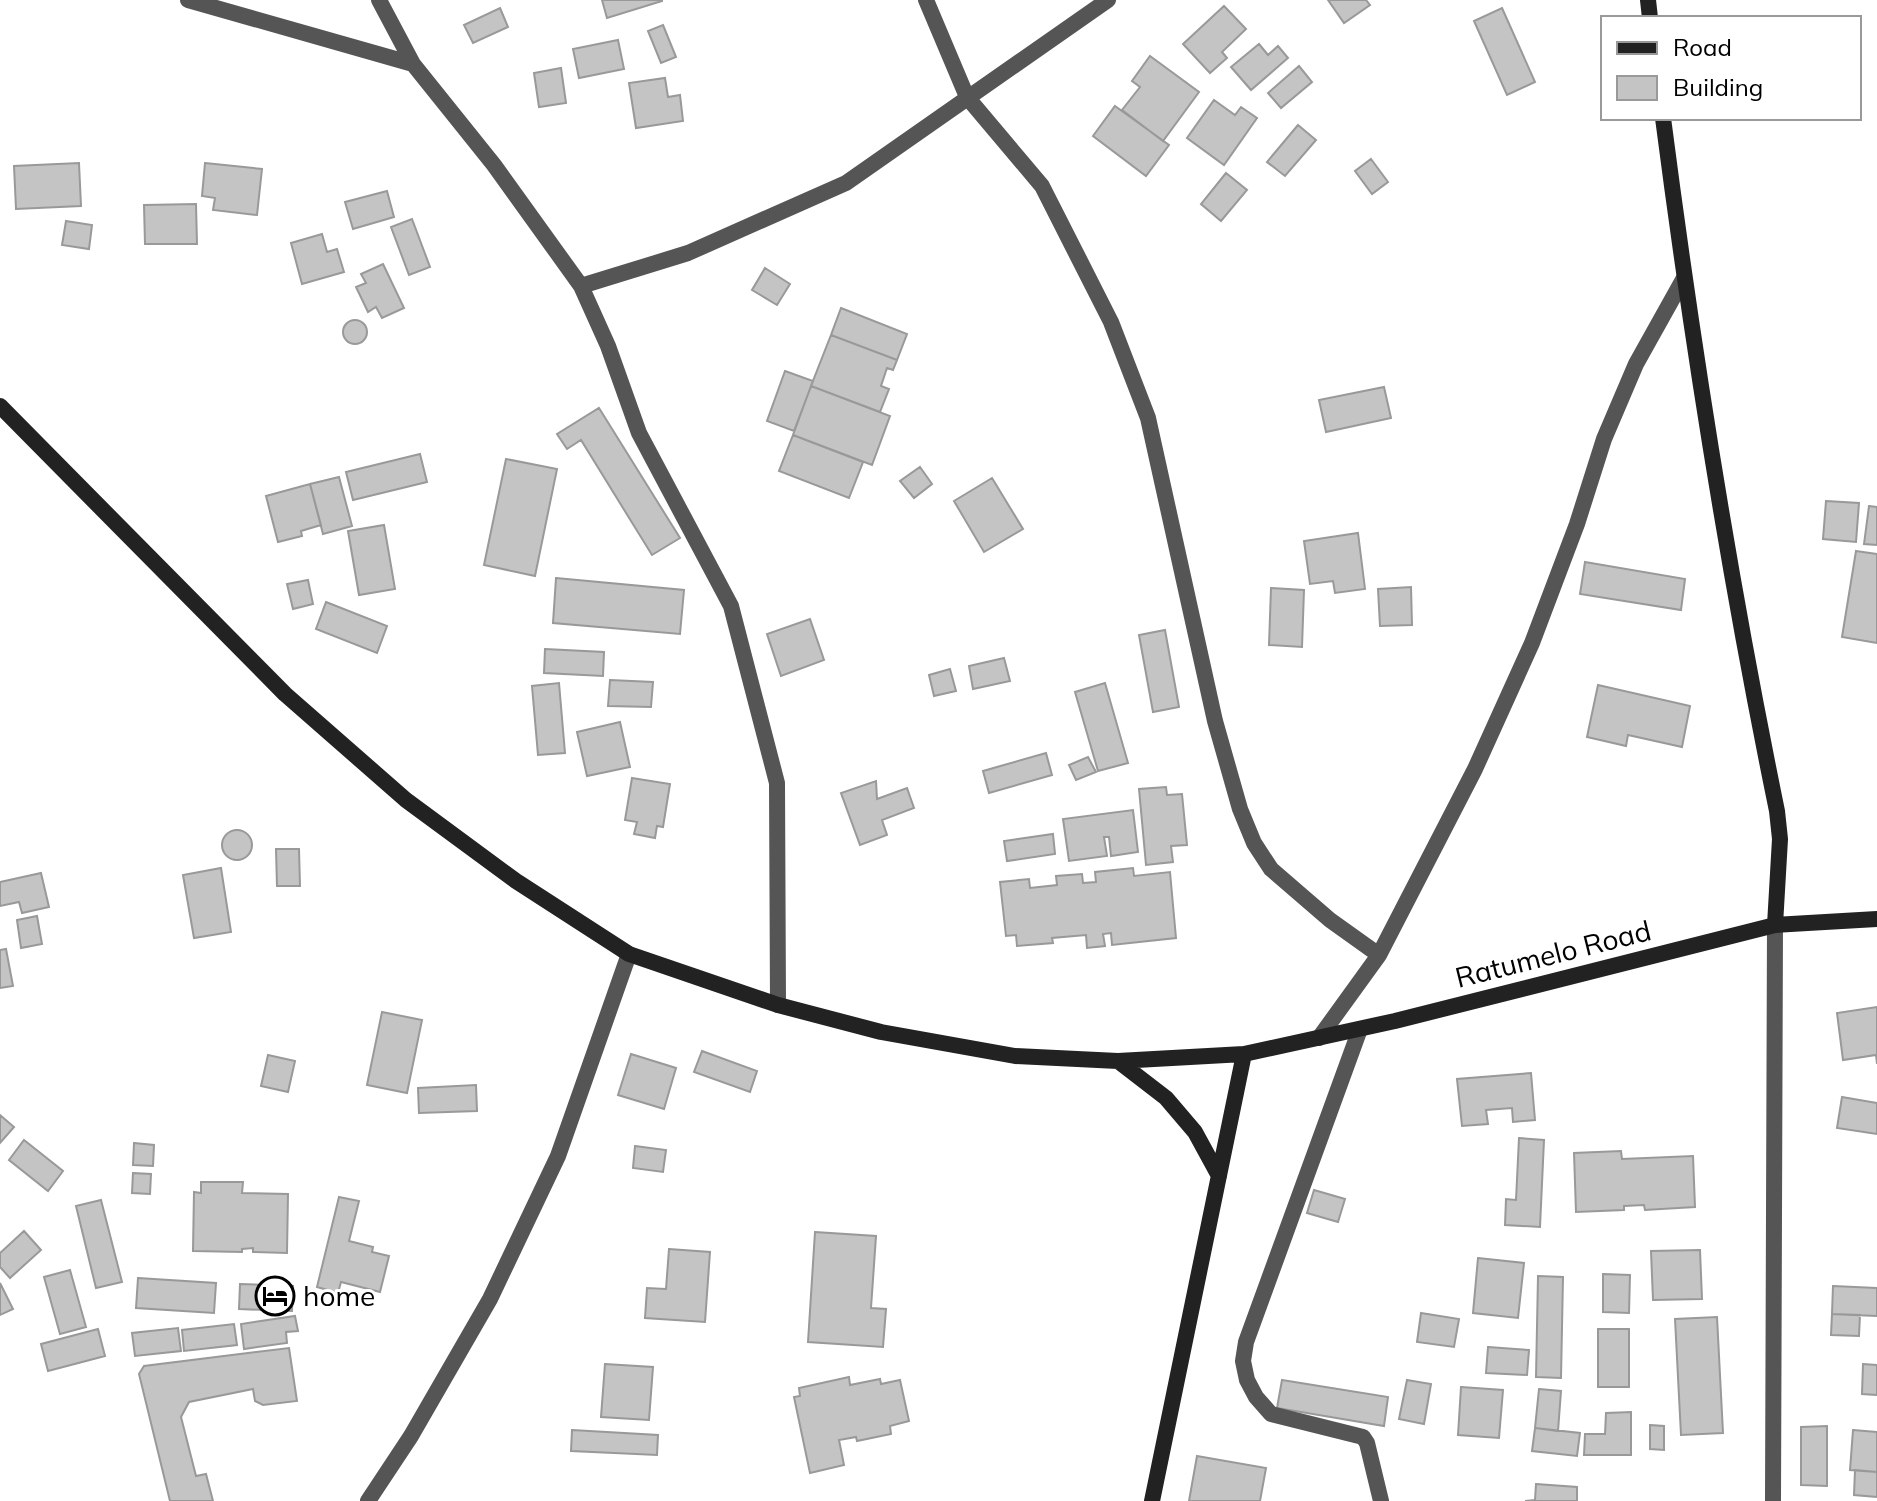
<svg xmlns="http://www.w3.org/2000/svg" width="1877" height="1501" viewBox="0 0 1877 1501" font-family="Mulish,sans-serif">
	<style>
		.building { fill: #c4c4c4; stroke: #999; stroke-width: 2 }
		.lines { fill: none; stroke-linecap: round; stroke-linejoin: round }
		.street { stroke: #555; stroke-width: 16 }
		.secondary { stroke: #222; stroke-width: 16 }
		.labels { text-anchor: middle; stroke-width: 6; stroke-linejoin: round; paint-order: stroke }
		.street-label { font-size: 28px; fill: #000; stroke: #fff }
		.poi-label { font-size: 28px; fill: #000; stroke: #fff; text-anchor: start }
	</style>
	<rect width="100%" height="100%" fill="#fff"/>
	<path class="building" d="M602,0h60v1l-55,17z
		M1328,0h38l4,5 -26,18z
		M1224,6l22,23 -24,23 5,6 -17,15 -27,-29z
		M500,8l8,19 -35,16 -9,-18z
		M1502,8l33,74 -28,13 -33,-74z
		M663,25l13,32 -15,6 -13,-32z
		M618,40l6,29 -45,9 -6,-29z
		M1259,44l9,11 10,-9 10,12 -37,32 -20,-23z
		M1150,56l49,36 -36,49 -41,-31 18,-23 -8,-6z
		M1299,66l13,16 -31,26 -13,-15z
		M561,68l5,35 -27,4 -5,-34z
		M665,78l3,19 12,-2 3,26 -47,7 -7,-45z
		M1214,100l21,15 6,-8 16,11 -33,47 -37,-27z
		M1115,106l54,39 -23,31 -53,-40z
		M1298,125l18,15 -31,36 -18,-14z
		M1371,159l17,23 -16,12 -17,-23z
		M79,163l2,43 -65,3 -2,-43z
		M205,163l57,6 -5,46 -44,-5 2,-12 -13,-2z
		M1226,173l21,17 -26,31 -20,-17z
		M387,191l7,26 -41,12 -8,-27z
		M196,204l1,40h-52l-1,-39z
		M412,219l18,48 -21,8 -18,-48z
		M66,221l26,4 -3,24 -27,-4z
		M322,234l5,18 10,-3 7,23 -42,12 -11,-41z
		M383,264l21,44 -22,10 -6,-11 -8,5 -12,-25 10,-4 -5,-9z
		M765,268l25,16 -13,21 -25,-15z
		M841,308l66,26 -10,26 -66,-25z
		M343 332a12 12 0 1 1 24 0a12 12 0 1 1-24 0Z
		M831,335l66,25 -4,10 -6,-2 -6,18 8,3 -9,23 -69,-26z
		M785,371l28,10 -19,50 -27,-10z
		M811,386l79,30 -18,49 -79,-30z
		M1384,387l7,31 -65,14 -7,-32z
		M599,408l81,130 -28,17 -71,-115 -14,9 -10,-15z
		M793,435l70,27 -14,36 -70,-27z
		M420,454l7,28 -74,18 -7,-28z
		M506,459l51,10 -22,107 -51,-11z
		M920,467l12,17 -18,14 -14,-17z
		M339,477l13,49 -29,8 -13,-50z
		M992,478l31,51 -39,23 -30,-51z
		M310,484l11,41 -20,6 1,5 -24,6 -12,-46z
		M1826,501l33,2 -3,39 -33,-3z
		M1869,506l8,1v38l-13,-1z
		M384,525l11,64 -36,6 -11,-64z
		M1358,533l7,56 -30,4 -2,-12 -23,3 -6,-43z
		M1856,551l21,3v89l-35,-6z
		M1585,562l100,17 -4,31 -101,-16z
		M556,578l128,12 -4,44 -127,-11z
		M308,580l5,24 -20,5 -6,-25z
		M1411,587l1,38 -32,1 -2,-37z
		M1271,588l33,2 -2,57 -33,-2z
		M326,602l61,24 -10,27 -61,-24z
		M810,619l14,41 -43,16 -14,-42z
		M1165,630l14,77 -26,5 -14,-77z
		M545,649l59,3 -1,24 -59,-3z
		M1004,658l6,23 -37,8 -4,-23z
		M950,669l6,22 -22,5 -5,-21z
		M610,680l43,2 -2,25 -43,-1z
		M559,683l6,70 -27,2 -6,-69z
		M1105,683l23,80 -30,8 -23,-79z
		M1598,685l92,21 -8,41 -54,-12 -2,11 -39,-9z
		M620,722l10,45 -43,9 -10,-44z
		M1046,753l6,22 -63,18 -6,-22z
		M1088,757l8,15 -20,8 -7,-15z
		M632,778l38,6 -7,43 -6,-1 -2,12 -21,-4 3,-12 -12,-2z
		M876,781l1,18 30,-11 7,20 -32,12 5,15 -27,10 -19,-52z
		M1166,787l1,8 15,-1 5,51 -16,1 2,16 -27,3 -7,-76z
		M1133,810l5,42 -27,4 -2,-19h-5l3,19 -38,5 -6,-42z
		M222 845a15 15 0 1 1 30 0a15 15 0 1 1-30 0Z
		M1053,834l2,20 -48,7 -3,-20z
		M276,849h23l1,37h-23z
		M221,868l10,64 -37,6 -11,-63z
		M1133,868l1,8 36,-4 6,66 -64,7 -1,-12 -8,1 2,12 -18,2 -1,-13 -34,3 1,5 -36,3 -1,-11 -10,1 -6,-54 29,-3 1,9 27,-3 -1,-9 26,-2 1,9 13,-1 -1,-10z
		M41,873l8,34 -27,6 -3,-11 -19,4v-24z
		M37,916l5,28 -21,4 -4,-28z
		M6,949l7,37 -13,2v-38z
		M1877,1007v57l-1,-9 -33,5 -6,-47z
		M382,1012l40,8 -15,73 -40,-8z
		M702,1051l55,20 -7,21 -56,-20z
		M631,1054l45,14 -12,41 -46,-14z
		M268,1055l27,6 -7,31 -27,-6z
		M1531,1073l4,47 -22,2 -1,-14 -26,2 2,14 -26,2 -5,-47z
		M476,1085l1,26 -58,2 -1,-25z
		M1842,1097l35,6v31l-40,-6z
		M0,1115l14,12 -14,16z
		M1519,1138l25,2 -4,87 -35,-2 1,-26 10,1z
		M24,1140l39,31 -15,20 -39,-31z
		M134,1143l20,2 -1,21 -20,-1z
		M635,1146l31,4 -3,22 -30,-4z
		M1621,1151l1,8 71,-3 2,51 -50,3 -1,-5 -20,1v4l-48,2 -2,-59z
		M133,1173l18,1 -1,20 -18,-1z
		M201,1182h42l-1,11 46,1 -1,59 -34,-1v-4l-11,1v3l-49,-1 1,-59 7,1z
		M1314,1190l31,9 -7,23 -31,-9z
		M339,1197l20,4 -10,40 24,6 -1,5 17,4 -9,36 -39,-10 -3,11 -21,-6z
		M101,1200l21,82 -26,6 -20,-82z
		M24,1231l17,19 -31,28 -10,-11v-14z
		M815,1232l61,4 -5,72 15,1 -3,38 -75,-5z
		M669,1249l41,3 -5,70 -60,-4 2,-30 19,1z
		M1700,1250l2,49 -49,1 -2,-49z
		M1478,1258l46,5 -6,55 -45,-5z
		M70,1270l16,57 -26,7 -16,-57z
		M1603,1274l27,1 -1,38 -26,-1z
		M1538,1276l25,1 -2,101 -25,-1z
		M138,1278l78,5 -2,30 -78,-5z
		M0,1283l13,26 -13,6z
		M240,1284l53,2 -1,25 -53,-2z
		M1833,1286l44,2v28l-45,-2z
		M1421,1313l38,6 -5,28 -37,-5z
		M1832,1314l28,1 -1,21 -28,-1z
		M295,1316l3,15 -12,1 1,11 -43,6 -3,-25z
		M1717,1317l6,116 -42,2 -6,-116z
		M234,1324l3,21 -53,6 -2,-21z
		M178,1328l3,23 -46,5 -3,-23z
		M98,1329l7,27 -57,15 -7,-27z
		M1598,1329h31v58h-31z
		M1488,1347l41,3 -2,25 -41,-2z
		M289,1348l8,53 -34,4 -8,-4 -2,-12 -64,13 -8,15 15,59 10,-2 7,27h-43l-31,-127 5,-8z
		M605,1364l48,3 -4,53 -48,-3z
		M1863,1364l14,1v30l-15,-1z
		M849,1377l1,8 30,-6 1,5 19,-4 9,41 -19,5 1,8 -34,7 -1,-4 -17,3 5,25 -34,8 -16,-76 6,-1 -1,-8z
		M1282,1380l106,17 -4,29 -107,-18z
		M1407,1380l24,4 -7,40 -25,-5z
		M1461,1387l42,3 -4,48 -41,-3z
		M1539,1389l22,2 -3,40 -23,-3z
		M1631,1412v43h-47l1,-21h20l1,-21z
		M1650,1425l14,1v24l-14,-1z
		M1827,1426v60l-26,-1v-58z
		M1535,1428l45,5 -3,23 -45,-5z
		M572,1430l86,5 -1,20 -86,-4z
		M1853,1430l24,2v40l-27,-2z
		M1197,1456l69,12 -6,33h-71z
		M1855,1470l22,2v25l-23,-2z
		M1536,1484l41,3v14h-52l10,-1z"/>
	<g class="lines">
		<path class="street" d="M188,0l225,64
			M379,0l34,64 81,101 87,121 27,60 31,87 92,173 46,177 1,222
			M926,0l41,97 75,89 69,136 37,96 67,303 25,88 14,34 17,26 59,51 49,35 -60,83
			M581,286l107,-33 158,-70 262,-183
			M1379,955l96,-186 57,-126 45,-119 27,-85 32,-75 48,-86
			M1360,1029l-114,313 -3,19 4,19 9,17 15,17 92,23 4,6 14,58
			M368,1501l43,-65 79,-137 68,-143 71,-202
			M1773,1501l2,-576"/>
		<path class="secondary" d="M1648,0l2,18
			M1663,118c30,232 67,464 114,693l3,28 -5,86
			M0,406l285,288 121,106 110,81 113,73 149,51 103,27 134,24 103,5 126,-7 151,-33 380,-96 102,-6
			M1118,1061l48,37 29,34 24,44
			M1152,1501l92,-447"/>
	</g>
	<defs>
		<symbol id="hotel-ring" viewBox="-11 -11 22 22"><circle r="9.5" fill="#fff" stroke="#000" stroke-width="1.5"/><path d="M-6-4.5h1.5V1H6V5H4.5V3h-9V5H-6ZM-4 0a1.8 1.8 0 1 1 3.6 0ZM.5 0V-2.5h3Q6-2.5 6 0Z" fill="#000"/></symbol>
	</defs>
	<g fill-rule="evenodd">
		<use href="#hotel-ring" x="253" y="1274" width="44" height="44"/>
	</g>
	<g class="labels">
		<g class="street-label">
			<text transform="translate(1553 954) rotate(-14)" y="10">Ratumelo Road</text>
		</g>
		<g class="poi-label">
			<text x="303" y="1306">home</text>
		</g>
	</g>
	<rect x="1601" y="16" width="260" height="104" fill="#ffffff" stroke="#999999" stroke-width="2"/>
	<rect x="1617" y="42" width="40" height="12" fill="#222222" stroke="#999999" stroke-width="2"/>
	<text x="1673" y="56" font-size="24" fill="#000000">Road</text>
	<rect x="1617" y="76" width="40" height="24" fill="#c4c4c4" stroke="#999999" stroke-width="2"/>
	<text x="1673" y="96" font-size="24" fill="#000000">Building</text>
</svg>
